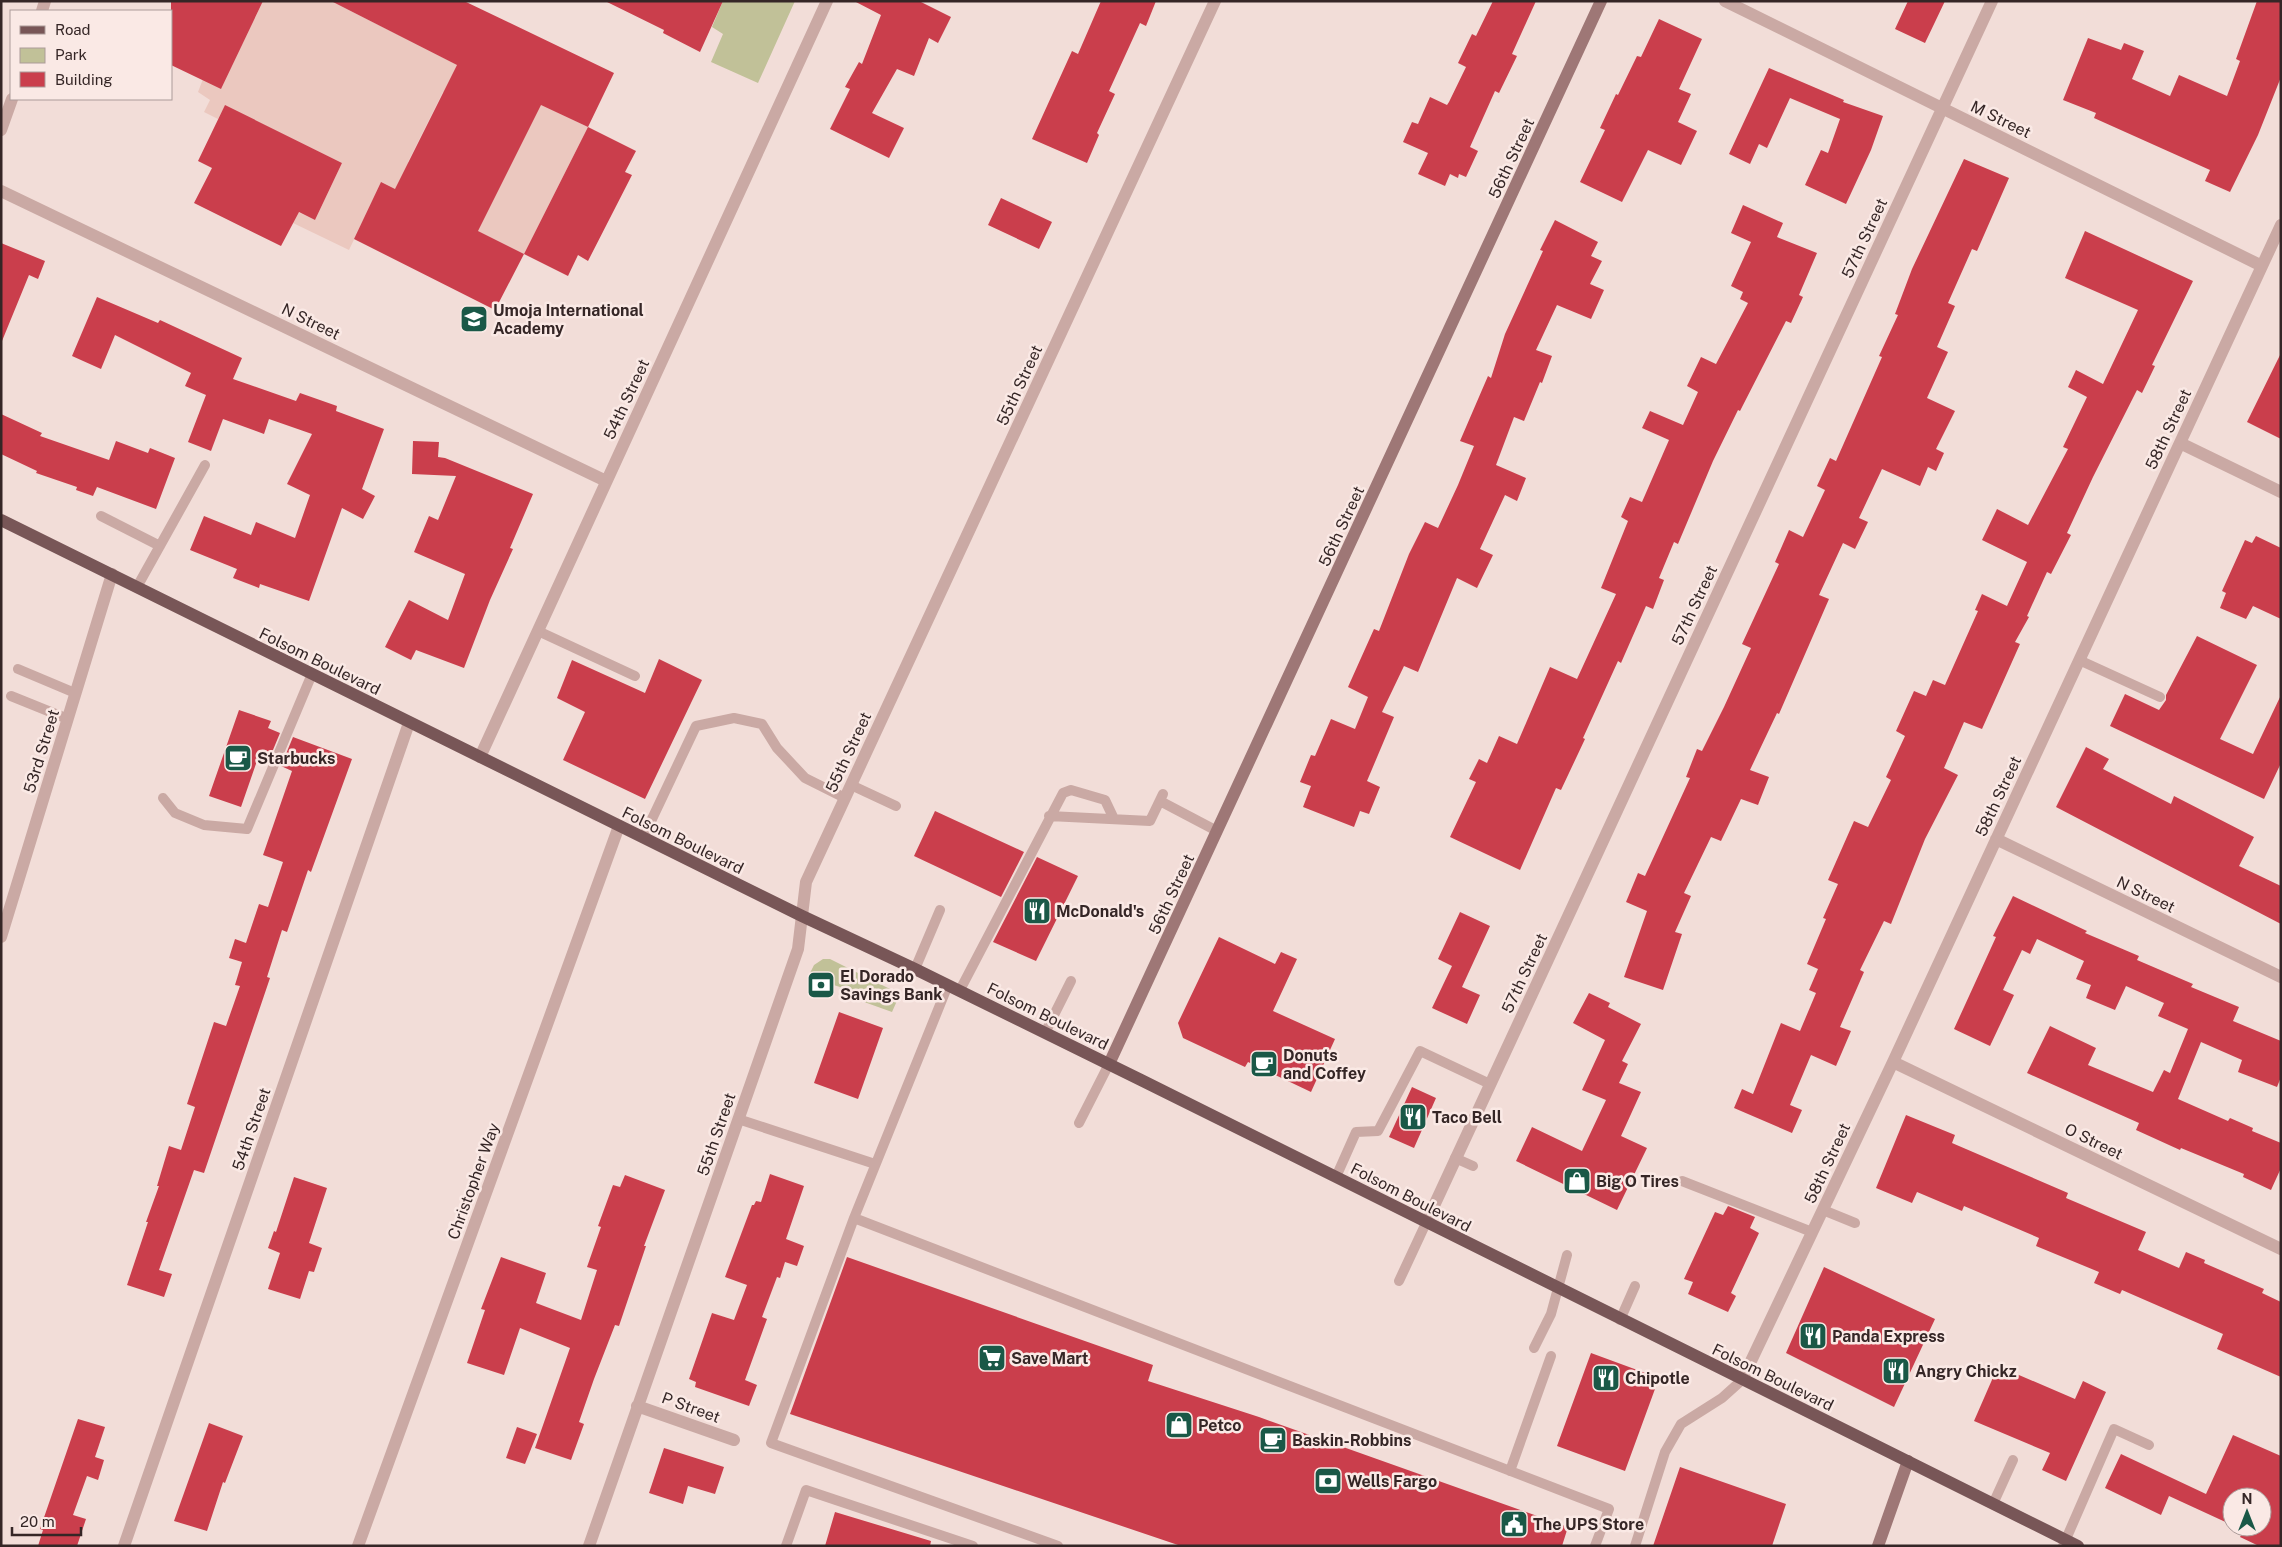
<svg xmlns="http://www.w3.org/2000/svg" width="2282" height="1547" viewBox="0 0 2282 1547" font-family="'Public Sans',sans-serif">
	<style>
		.green { fill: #c1c198 }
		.plaza { fill: #ebc8bf; fill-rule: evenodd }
		.building { fill: #ca3e4c; fill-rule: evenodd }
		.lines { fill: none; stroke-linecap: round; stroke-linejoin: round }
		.lane { stroke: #caa9a4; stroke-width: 10 }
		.street { stroke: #caa9a4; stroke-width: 12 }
		.secondary { stroke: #9e7776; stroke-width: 12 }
		.primary { stroke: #785657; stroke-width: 12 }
		.labels { text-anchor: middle; stroke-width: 5; stroke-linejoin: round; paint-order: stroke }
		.street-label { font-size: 16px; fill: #352626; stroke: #fae9e5 }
		.poi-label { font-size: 16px; font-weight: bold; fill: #352626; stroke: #fae9e5; text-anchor: start }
	</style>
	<rect width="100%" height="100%" fill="#f2ddd8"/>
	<path class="green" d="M723,1h72l-37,82 -47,-21 12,-28 -11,-7z
		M823,959h7l70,35 -8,18 -53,-19 1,-6 -32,-10 6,-12z"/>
	<path class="plaza" d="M263,1h68l113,57 144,69 -64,127 -143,-71 -32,67 -56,-27 5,-11 17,8 27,-57 -117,-57 -7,13 -14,-7 6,-12 -12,-8 5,-13 18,9zM443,92l41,20 7,92 -83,-42z"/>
	<path class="building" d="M171,1h92l-42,88 -50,-24z
		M331,1h133l150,72 -26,54 48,24 -11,21 7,3 -44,86 -10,-6 -10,21 -44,-22 -29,56 -141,-71 27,-57 14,7 62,-124zM541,105l47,22 -64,127 -46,-23z
		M605,1h118l-23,51 -37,-19 1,-3z
		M854,1h65l32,16 -13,26 -9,-5 -15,38 -17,-7 -25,44 32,15 -15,30 -59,-29 20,-40 -5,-2 14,-25 3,2 19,-49z
		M1101,1h55l-10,25 -6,-3 -31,68 6,3 -18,39 2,2 -12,28 -55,-24 40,-88 6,3z
		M1493,1h43l-24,53 5,2 -18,37 -4,-2 -25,56 8,4 -12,26 -7,-3 -1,4 -8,-4 -5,12 -27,-12 10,-21 -25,-11 9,-20 6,2 12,-27 17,8 2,-3 17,-35 -8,-4 14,-29 4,2z
		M1908,1h37l-20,42 -30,-14z
		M2257,1h24v76l-23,58 -28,57 -25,-11 5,-11 -116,-52 2,-5 -33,-13 25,-62 33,12 3,-7 20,8 -12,28 38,17 9,-21 48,21 13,-35 -4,-2z
		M1659,19l43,20 -23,50 12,5 -13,28 19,9 -16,34 -33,-15 -26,52 -42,-20 25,-52 -5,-2 16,-34 2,1 19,-39 4,1z
		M1769,68l75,32 -1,2 40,14 -12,34 -25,54 -41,-19 16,-35 7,3 12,-34 -50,-21 -23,50 -8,-4 -9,20 -21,-10z
		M225,105l117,58 -27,57 -16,-8 -18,34 -87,-43 18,-35 -14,-7z
		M1964,159l45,19 -32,73 -5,-2 -24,54 7,3 -18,41 11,5 -21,46 28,13 -19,38 8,4 -8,18 -8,-4 -8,19 -38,-17 -23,49 9,4 -13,27 -12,-6 -24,52 10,4 -50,115 -2,-1 -27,57 19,7 -11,28 -17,-6 -20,42 -10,-4 -27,56 7,3 -16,36 7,2 -19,56 -39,-13 23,-66 -21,-9 12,-29 7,3 45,-98 -4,-1 11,-28 5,2 22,-44 27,-59 -9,-4 37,-80 -4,-2 14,-32 14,7 22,-47 -8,-4 13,-28 6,3 46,-104 -3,-1 19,-41 -3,-1 17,-45z
		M1001,198l51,24 -13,27 -51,-24z
		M1743,205l40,18 -6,14 40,16 -18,42 4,2 -12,26 -5,-2 -46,90 -2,-1 -25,51 -35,83 -4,-2 -15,36 5,2 -11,29 -7,-3 -25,57 -3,-2 -35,77 2,1 -24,51 -5,-2 -36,82 -70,-33 26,-55 -7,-3 10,-20 8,4 12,-27 18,8 33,-77 27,12 39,-85 -15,-6 27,-67 -7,-4 9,-20 12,5 27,-62 -27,-12 8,-17 33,14 15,-33 -11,-6 14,-29 15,7 32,-61 -8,-4 3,-7 -12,-6 20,-44 -20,-9z
		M1555,220l43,22 -7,14 11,5 -12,23 14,6 -13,29 -34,-14 -21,45 16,6 -10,27 -2,-1 -16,39 -10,-4 -18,48 30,13 -9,23 -12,-6 -25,54 13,6 -16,33 -20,-10 -39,94 -14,-6 -22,46 12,5 -27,64 13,6 -11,27 -9,-3 -6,16 -51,-20 8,-21 -11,-4 11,-27 4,1 16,-37 24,10 13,-32 -20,-10 26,-58 5,2 30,-77 16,-32 13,6 20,-43 16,-39 -14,-5 28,-65 3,2 14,-44 38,-83 -3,-1z
		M2085,231l108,50 -41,84 3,1 -13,27 -5,-3 -44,87 -26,56 4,2 -20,39 -4,-2 -20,44 2,1 -14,25 5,2 -38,85 -18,-7 -20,46 14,7 -33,64 -34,85 -7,-3 -24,49 4,2 -24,55 11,4 -15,35 -25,-11 -21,50 12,5 -10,23 -58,-25 8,-19 11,5 28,-71 19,8 16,-38 -7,-3 9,-21 -11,-5 19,-45 -3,-1 15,-34 -10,-4 26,-59 14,6 23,-47 -5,-3 19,-41 -9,-5 18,-40 12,5 7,-16 12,5 33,-74 -3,-1 7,-16 25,12 20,-44 -45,-22 15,-31 31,16 40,-76 -5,-2 24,-50 -19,-10 8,-17 27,14 35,-74 -73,-32z
		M1,243l44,18 -7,18 -9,-4 -27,66z
		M97,297l61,26 2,-3 82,38 -9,21 63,22 4,-8 37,13 -1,5 48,18 -22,60 13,7 -12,23 -21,-11 -33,93 -49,-17 -1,4 -26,-10 4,-9 -47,-19 14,-34 47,19 5,-13 39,16 15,-43 -23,-11 25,-50 -43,-15 -5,15 -41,-15 -12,32 -23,-9 18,-47 -21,-9 6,-13 -76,-38 -14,34 -29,-13z
		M2281,353v86l-34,-17z
		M1,414l41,19 -2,3 69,24 7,-19 32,12 2,-5 25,10 -19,51 -59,-22 -4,9 -17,-6 1,-3 -41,-14 1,-2 -36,-17z
		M413,441l26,1 -1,15 7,1 88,36 -23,54 3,1 -23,51 -26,68 -48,-18 -5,10 -26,-13 24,-47 39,20 17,-46 -51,-22 15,-36 9,4 18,-44 -44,-2z
		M2256,536l25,12v71l-28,-13 -7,13 -26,-11 6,-15 -4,-2 23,-51 7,3z
		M2197,636l60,29 -37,74 33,15 28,-59v68l-17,36 -154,-73 15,-32 34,16 7,-10v-5z
		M659,659l43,21 -57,119 -82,-39 22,-48 -28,-14 15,-38 73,33z
		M239,710l32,11 -3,7 12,5 -12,29 -10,-4 -17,49 -32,-11z
		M293,737l59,22 -41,113 -3,-2 -21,62 -5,-2 -15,47 3,1 -66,195 -10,-3 -35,100 13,4 -8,23 -37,-12 21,-63h-2l13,-36h-2l12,-40 12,4 14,-43 -8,-3 27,-82 12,4 14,-40 -5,-1 7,-23 -13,-4 6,-19 11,4 13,-39 9,3 15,-45 -20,-7 29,-84 -11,-5z
		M2086,747l23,12 -6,10 68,35 3,-8 80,41 -15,29 42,20v38l-225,-117z
		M935,811l89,41 -23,45 -87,-41z
		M1037,857l41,19 -42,85 -43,-19z
		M2013,896l74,35 -2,2 54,23 -2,4 56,24 -2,3 48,20 -6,14 48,20v36l-4,10 -39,-15 4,-12 -41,-18 -23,57 50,22 2,-3 23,10 -1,3 29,12v25l-10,22 -28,-13 1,-3 -63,-26 -1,2 -44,-20 3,-7 -112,-50 23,-47 46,22 -8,17 65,27 11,-22 6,3 18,-44 -30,-13 6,-13 -38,-17 -11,24 -29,-12 5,-13 -15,-6 8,-18 -47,-22 -7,15 -8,-4 -19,40 11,5 -24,51 -36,-17 42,-92 -3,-1z
		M1460,912l30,14 -28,61 18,8 -13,29 -35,-16 20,-42 -14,-7z
		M1219,937l56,27 6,-12 16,7 -24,52 62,28 -24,53 -63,-30 -3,5 -62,-29 -5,-15z
		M1589,993l21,10 -2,4 33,17 -19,37 6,3 -9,19 22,9 -20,44 26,12 -30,62 -101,-49 16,-34 50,24 24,-51 -24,-10 23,-50 -32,-17z
		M839,1012l44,16 -25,71 -44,-16z
		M1412,1087l24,11 -22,50 -25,-11z
		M1906,1115l49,20 -3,8 116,50 -2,5 80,34 -8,18 41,18 7,-16 19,8 -1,3 60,26 -2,4 19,9v75l-64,-28 6,-15 -101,-44 -2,4 -26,-11 5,-11 -63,-26 3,-8 -75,-32 -2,5 -45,-19 -5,11 -36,-15z
		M770,1174l34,12 -18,53 18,7 -7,20 -12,-4 -5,16 -3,-1 -15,40 5,2 -22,61 12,5 -8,21 -54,-19 1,-5 -7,-3 23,-66 22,7 13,-35 -22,-8 27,-72h2l2,-4 5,1z
		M625,1175l40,15 -21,56h2l-27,80 -4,-1 -21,54 -15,43 5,2 -13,36 -36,-12 35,-100 -50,-20 -16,47 -37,-12 18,-53 -4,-1 20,-52 45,16 -10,30 45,17 16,-50 -10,-3 14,-40 -3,-1 15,-41 7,2z
		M294,1177l33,11 -18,55 13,5 -8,24 -5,-1 -9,28 -32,-10 12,-36 -12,-5 6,-17 2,1z
		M1728,1206l27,11 -5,11 9,5 -28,60 5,3 -8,16 -40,-18 5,-12 -9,-3 31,-67 8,3z
		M847,1257l306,108 -5,16 111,36 309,110 -6,19h-381l-391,-132z
		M1824,1267l111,52 -41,88 -108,-54z
		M1591,1353l68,25 -34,93 -68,-25z
		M1998,1366l77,33 8,-18 23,11 -40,89 -24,-11 8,-17 -76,-32z
		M78,1419l27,8 -10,30 9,3 -6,20 -11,-4 -14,39 13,4 -9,27h-39l5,-16 -3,-1z
		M209,1423l34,13 -18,47 -2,-1 -16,49 -33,-10z
		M517,1427l20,7 -12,30 -19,-6z
		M2233,1435l48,21v90h-22l-19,-9 4,-7 -8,-3h26v-30h-30v28l-63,-29 -8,19 -56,-27 16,-34 85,40z
		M664,1448l60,19 -9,27 -27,-8 -5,18 -34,-11z
		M1680,1467l106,37 -14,42h-119z
		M835,1512l96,29 -1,5h-105z"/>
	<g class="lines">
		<path class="lane" d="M101,516l59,30
			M137,587l68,-122
			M538,631l97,45
			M2079,660l81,37
			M18,669l57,24
			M11,696l57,23
			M851,785l45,21
			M163,798l12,15 29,12 43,4 65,-155
			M1160,801l57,30
			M1049,816l101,5 13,-27
			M643,838l53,-112 38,-8 28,6 15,24 28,30 40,20
			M915,969l25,-59
			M948,985l-94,233 -83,225 287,103
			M960,990l103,-197 8,-3 34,10 9,19
			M1045,1033l26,-52
			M738,1119l137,45
			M1079,1123l30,-59
			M1455,1158l18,8
			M1336,1177l20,-45 22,-1 42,-80 70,33
			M1682,1181l130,51
			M1823,1210l32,13
			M854,1218l755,291 -14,37
			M1399,1281l27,-58
			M1620,1320l15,-34
			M1534,1348l17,-34 16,-59
			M1510,1471l41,-115
			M1993,1504l20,-44
			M786,1546l20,-56 167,56
			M1635,1546l30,-94 16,-28 41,-26 20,-18
			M2063,1546l51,-117 35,16"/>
		<path class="street" d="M1725,1l537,265
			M42,11l3,-10
			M1,130l11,-31
			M1,191l605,290
			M2180,443l101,49
			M480,757l347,-756
			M1996,839l285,138
			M1,937l111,-363
			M1893,1062l388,187
			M1426,1223l566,-1222
			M1742,1380l151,-318 388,-837
			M637,1406l97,34
			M124,1546l285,-823
			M358,1546l261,-720
			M589,1546l209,-597 8,-67 409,-881"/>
		<path class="secondary" d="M1109,1064l492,-1063
			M1878,1546l30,-85"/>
		<path class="primary" d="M1,520l801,396 113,53 226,111 937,466"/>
	</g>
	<defs>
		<symbol id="school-square" viewBox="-11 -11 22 22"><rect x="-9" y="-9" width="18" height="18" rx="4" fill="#1a5847" stroke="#fae9e5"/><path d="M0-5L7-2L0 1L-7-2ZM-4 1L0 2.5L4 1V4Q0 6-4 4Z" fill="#fff"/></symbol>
		<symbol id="cafe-square" viewBox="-11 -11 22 22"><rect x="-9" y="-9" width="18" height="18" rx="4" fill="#1a5847" stroke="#fae9e5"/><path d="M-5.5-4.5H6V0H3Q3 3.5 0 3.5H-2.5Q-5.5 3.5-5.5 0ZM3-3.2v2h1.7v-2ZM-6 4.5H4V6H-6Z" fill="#fff"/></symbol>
		<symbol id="restaurant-square" viewBox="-11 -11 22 22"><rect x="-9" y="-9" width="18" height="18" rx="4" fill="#1a5847" stroke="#fae9e5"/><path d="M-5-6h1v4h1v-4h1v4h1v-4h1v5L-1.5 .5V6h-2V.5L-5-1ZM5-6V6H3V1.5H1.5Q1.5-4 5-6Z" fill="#fff"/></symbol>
		<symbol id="bank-square" viewBox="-11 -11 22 22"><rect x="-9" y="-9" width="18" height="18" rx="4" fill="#1a5847" stroke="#fae9e5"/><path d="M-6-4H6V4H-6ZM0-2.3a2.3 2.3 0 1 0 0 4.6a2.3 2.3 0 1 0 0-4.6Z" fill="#fff"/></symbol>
		<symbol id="shop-square" viewBox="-11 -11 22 22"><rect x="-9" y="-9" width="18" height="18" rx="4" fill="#1a5847" stroke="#fae9e5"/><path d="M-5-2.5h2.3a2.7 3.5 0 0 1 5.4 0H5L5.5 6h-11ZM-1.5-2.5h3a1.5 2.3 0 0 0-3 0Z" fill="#fff"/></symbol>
		<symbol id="supermarket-square" viewBox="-11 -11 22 22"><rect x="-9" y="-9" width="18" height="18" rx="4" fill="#1a5847" stroke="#fae9e5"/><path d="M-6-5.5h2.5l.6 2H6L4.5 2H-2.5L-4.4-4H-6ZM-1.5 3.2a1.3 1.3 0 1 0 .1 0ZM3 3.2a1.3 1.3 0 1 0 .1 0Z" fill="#fff"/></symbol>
		<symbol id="civic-square" viewBox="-11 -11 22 22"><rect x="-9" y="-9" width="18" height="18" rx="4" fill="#1a5847" stroke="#fae9e5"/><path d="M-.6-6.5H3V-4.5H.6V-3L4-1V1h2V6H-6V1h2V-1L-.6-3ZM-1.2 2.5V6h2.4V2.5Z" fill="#fff"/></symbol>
	</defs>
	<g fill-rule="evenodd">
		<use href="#school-square" x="458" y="303" width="32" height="32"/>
		<use href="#cafe-square" x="222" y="742" width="32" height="32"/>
		<use href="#restaurant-square" x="1021" y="895" width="32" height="32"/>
		<use href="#bank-square" x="805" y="969" width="32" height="32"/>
		<use href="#cafe-square" x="1248" y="1048" width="32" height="32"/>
		<use href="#restaurant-square" x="1397" y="1101" width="32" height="32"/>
		<use href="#shop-square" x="1561" y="1165" width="32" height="32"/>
		<use href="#restaurant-square" x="1797" y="1320" width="32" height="32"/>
		<use href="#supermarket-square" x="976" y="1342" width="32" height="32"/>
		<use href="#restaurant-square" x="1880" y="1355" width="32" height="32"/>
		<use href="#restaurant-square" x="1590" y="1362" width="32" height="32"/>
		<use href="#shop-square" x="1163" y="1409" width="32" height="32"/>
		<use href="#cafe-square" x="1257" y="1424" width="32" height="32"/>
		<use href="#bank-square" x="1312" y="1465" width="32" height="32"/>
		<use href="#civic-square" x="1498" y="1508" width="32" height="32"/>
	</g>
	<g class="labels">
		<g class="street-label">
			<text transform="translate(2001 119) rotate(26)" y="6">M Street</text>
			<text transform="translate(1511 158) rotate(-65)" y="6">56th Street</text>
			<text transform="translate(1864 238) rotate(-65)" y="6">57th Street</text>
			<text transform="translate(311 321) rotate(26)" y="6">N Street</text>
			<text transform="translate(1019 385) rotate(-65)" y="6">55th Street</text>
			<text transform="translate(626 399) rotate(-65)" y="6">54th Street</text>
			<text transform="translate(2168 429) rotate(-65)" y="6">58th Street</text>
			<text transform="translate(1341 526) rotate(-65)" y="6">56th Street</text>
			<text transform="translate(1694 605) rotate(-65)" y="6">57th Street</text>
			<text transform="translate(320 661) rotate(26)" y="6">Folsom Boulevard</text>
			<text transform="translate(41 751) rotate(-73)" y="6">53rd Street</text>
			<text transform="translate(848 752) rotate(-65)" y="6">55th Street</text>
			<text transform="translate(1998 796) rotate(-65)" y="6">58th Street</text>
			<text transform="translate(683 840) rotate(26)" y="6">Folsom Boulevard</text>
			<text transform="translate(1171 894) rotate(-65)" y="6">56th Street</text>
			<text transform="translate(2146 894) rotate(26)" y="6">N Street</text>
			<text transform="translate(1524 973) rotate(-65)" y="6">57th Street</text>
			<text transform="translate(1048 1016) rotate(26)" y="6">Folsom Boulevard</text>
			<text transform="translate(251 1129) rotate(-71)" y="6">54th Street</text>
			<text transform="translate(716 1134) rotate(-71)" y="6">55th Street</text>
			<text transform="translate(2094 1141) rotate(26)" y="6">O Street</text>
			<text transform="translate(1827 1163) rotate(-65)" y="6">58th Street</text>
			<text transform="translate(473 1181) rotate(-70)" y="6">Christopher Way</text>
			<text transform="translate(1411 1197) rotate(27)" y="6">Folsom Boulevard</text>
			<text transform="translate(1773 1377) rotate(26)" y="6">Folsom Boulevard</text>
			<text transform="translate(691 1407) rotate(20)" y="6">P Street</text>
		</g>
		<g class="poi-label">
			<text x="493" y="316">Umoja International<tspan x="493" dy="18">Academy</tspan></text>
			<text x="257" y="764">Starbucks</text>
			<text x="1056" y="917">McDonald's</text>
			<text x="840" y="982">El Dorado<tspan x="840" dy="18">Savings Bank</tspan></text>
			<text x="1283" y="1061">Donuts<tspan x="1283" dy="18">and Coffey</tspan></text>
			<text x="1432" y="1123">Taco Bell</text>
			<text x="1596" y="1187">Big O Tires</text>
			<text x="1832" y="1342">Panda Express</text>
			<text x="1011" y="1364">Save Mart</text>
			<text x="1915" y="1377">Angry Chickz</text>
			<text x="1625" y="1384">Chipotle</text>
			<text x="1198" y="1431">Petco</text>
			<text x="1292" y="1446">Baskin-Robbins</text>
			<text x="1347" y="1487">Wells Fargo</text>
			<text x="1533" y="1530">The UPS Store</text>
		</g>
	</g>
	<rect width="2282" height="1547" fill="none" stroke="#352626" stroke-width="5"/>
	<rect x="10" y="10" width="162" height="90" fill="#fae9e5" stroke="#ab9b99"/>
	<rect x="20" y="26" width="25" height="8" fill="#785657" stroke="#ab9b99"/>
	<text x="55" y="35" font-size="15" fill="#352626">Road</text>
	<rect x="20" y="48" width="25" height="15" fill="#c1c198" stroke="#ab9b99"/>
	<text x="55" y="60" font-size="15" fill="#352626">Park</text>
	<rect x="20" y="72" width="25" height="15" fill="#ca3e4c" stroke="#ab9b99"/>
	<text x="55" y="85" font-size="15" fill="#352626">Building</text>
	<g transform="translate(2247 1512)"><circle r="24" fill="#fae9e5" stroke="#ab9b99"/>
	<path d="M0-4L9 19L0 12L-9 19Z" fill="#1a5847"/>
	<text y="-8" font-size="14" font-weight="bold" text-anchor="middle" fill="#352626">N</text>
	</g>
	<path d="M12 1527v8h69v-8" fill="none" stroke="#352626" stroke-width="2.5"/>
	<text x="20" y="1527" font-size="15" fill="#352626" stroke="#fae9e5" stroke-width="4" paint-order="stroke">20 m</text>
</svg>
